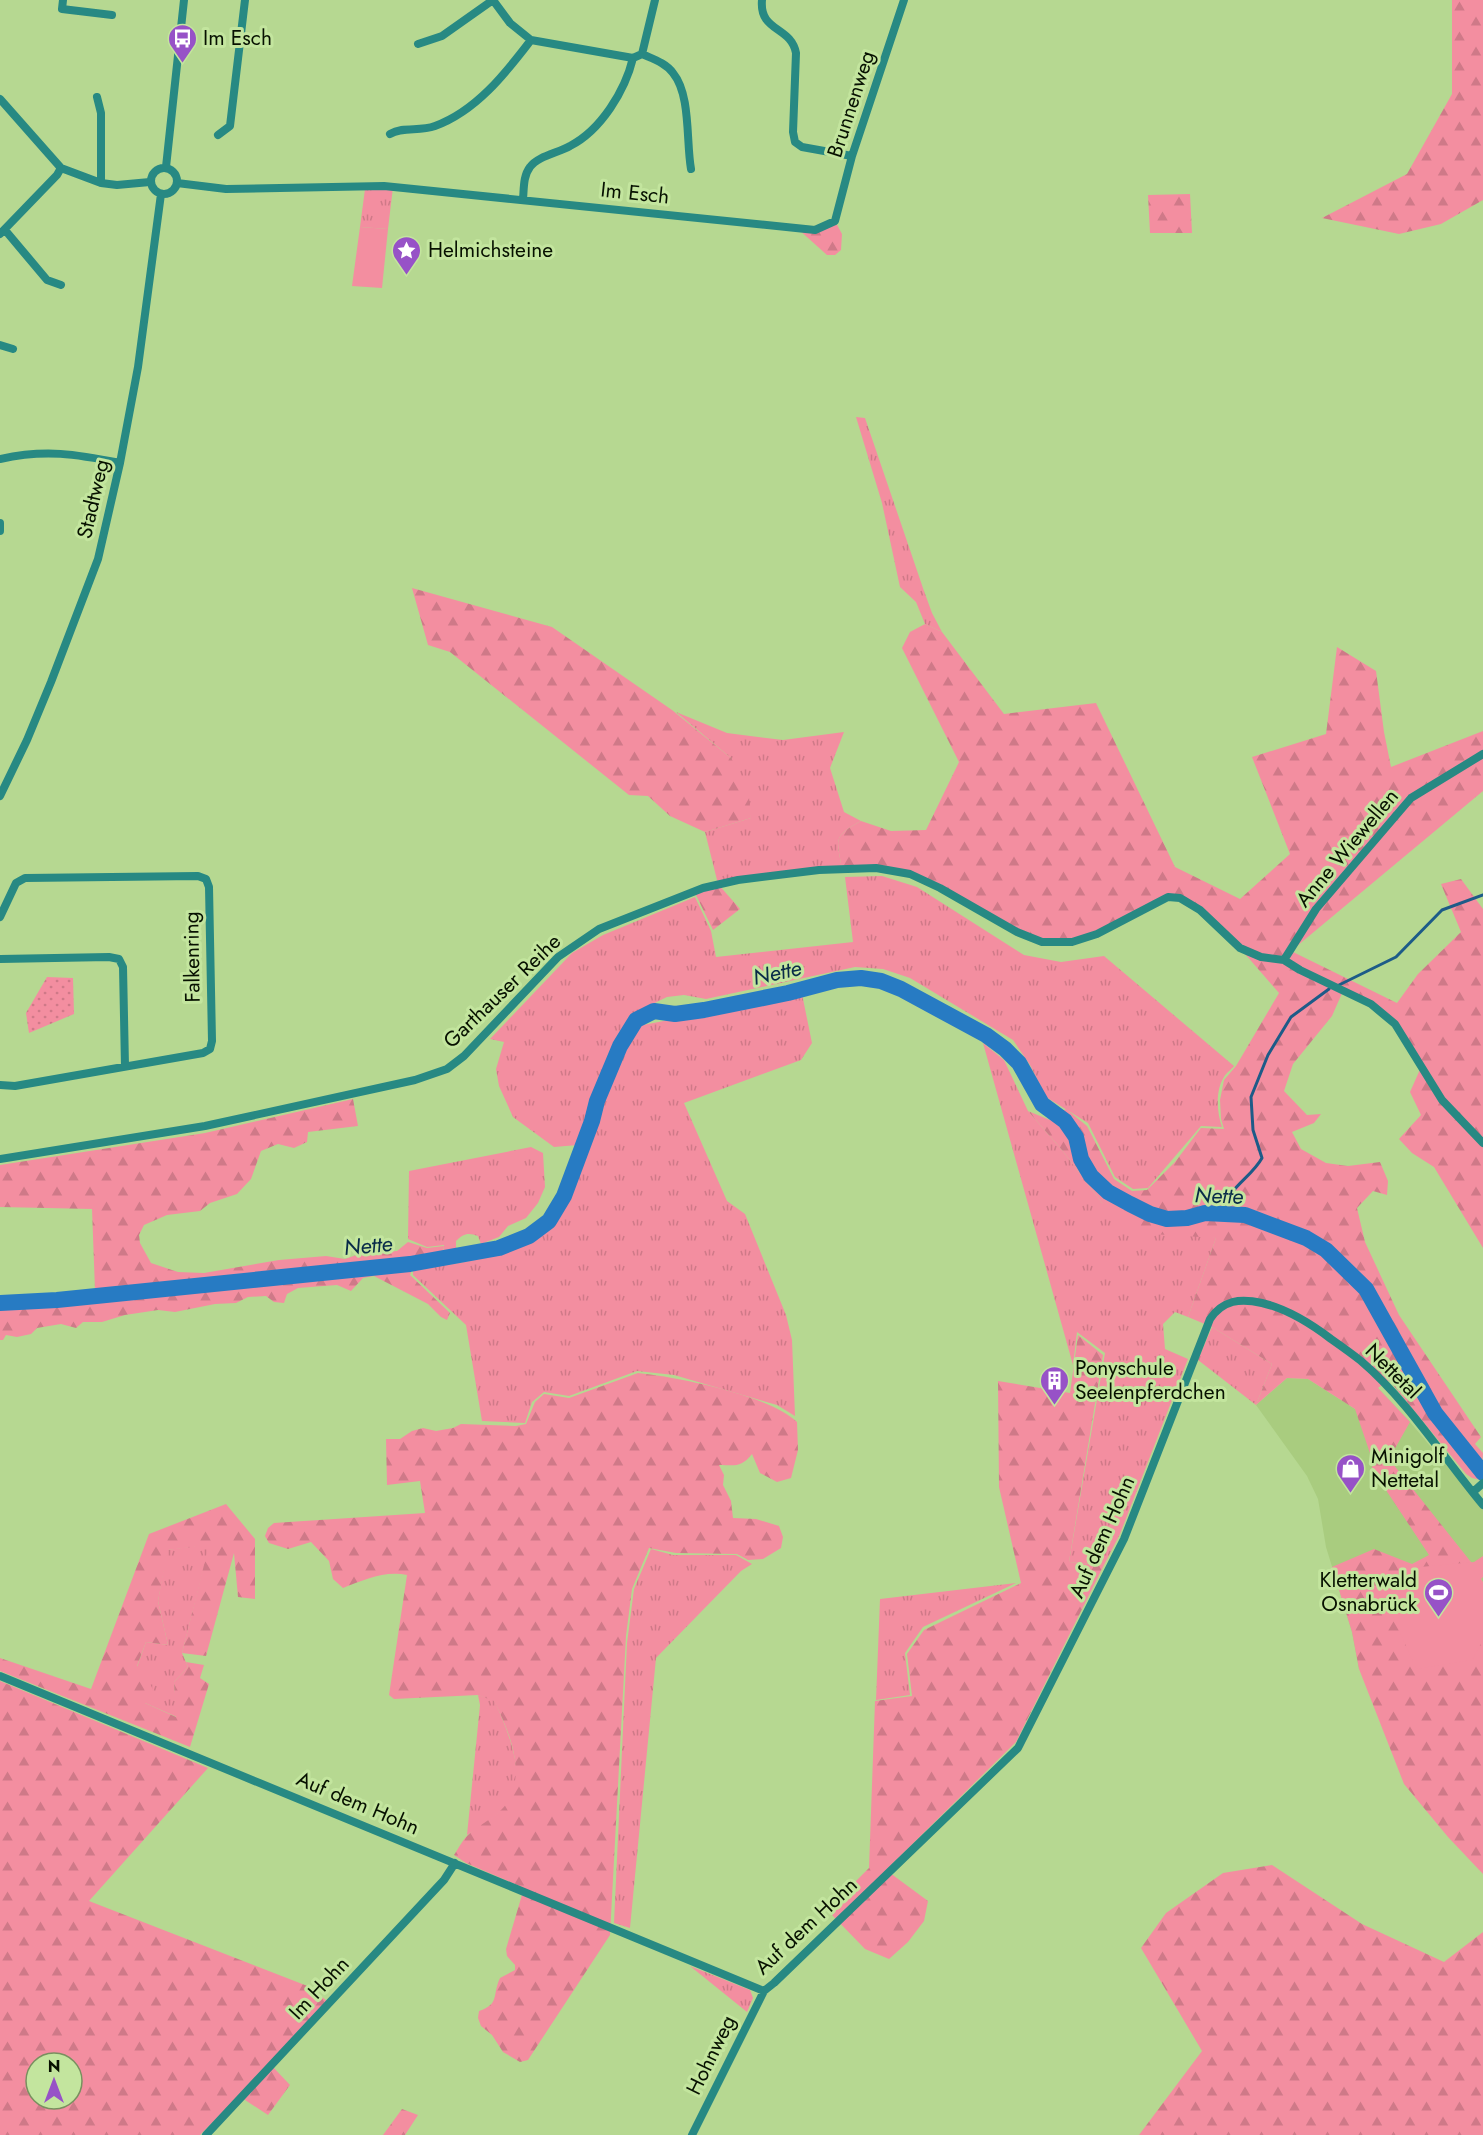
<svg xmlns="http://www.w3.org/2000/svg" width="1483" height="2135" viewBox="0 0 1483 2135" font-family="Jost,sans-serif">
	<style>
		.built { fill: #a9cc7f }
		.grass { fill: url(#grass-tufts) }
		.forest { fill: url(#forest-firs); fill-rule: evenodd }
		.park { fill: url(#park-dots) }
		.garden { fill: #f38ea0 }
		.lines { fill: none; stroke-linecap: round; stroke-linejoin: round }
		.stream { stroke: #1d5b88; stroke-width: 3 }
		.river { stroke: #277bc3; stroke-width: 16 }
		.street { stroke: #278983; stroke-width: 8 }
		.labels { text-anchor: middle; stroke-width: 6; stroke-linejoin: round; paint-order: stroke }
		.poi-label { font-size: 21px; fill: #071100; stroke: #c3e59e; text-anchor: start }
		.street-label { font-size: 21px; fill: #071100; stroke: #c3e59e }
		.water-label { font-size: 22px; font-style: italic; fill: #082a48; stroke: #c3e59e }
	</style>
	<defs>
		<pattern id="grass-tufts" width="24" height="20" patternUnits="userSpaceOnUse" patternTransform="scale(1.5)"><rect width="24" height="20" fill="#f38ea0"/><path d="M3 7l-1-3M5 7V3M7 7l1-3M15 17l-1-3M17 17v-4M19 17l1-3" fill="none" stroke="#cf7988"/></pattern>
		<pattern id="forest-firs" width="22" height="20" patternUnits="userSpaceOnUse" patternTransform="scale(1.5)"><rect width="22" height="20" fill="#f38ea0"/><path d="M5 1l3.5 6h-7zM16 11l3.5 6h-7z" fill="#cf7988"/></pattern>
		<pattern id="park-dots" width="8" height="8" patternUnits="userSpaceOnUse" patternTransform="scale(1.5)"><rect width="8" height="8" fill="#f38ea0"/><path d="M2 2h.1M6 6h.1" fill="none" stroke="#cf7988" stroke-width="1.8" stroke-linecap="round"/></pattern>
	</defs>
	<rect width="100%" height="100%" fill="#b6d891"/>
	<path class="built" d="M1287,1378l21,1 47,30 23,-21 32,34 73,87v168l-124,-8 -7,-37 -26,-85 -8,-48 -11,-23 -51,-71z"/>
	<path class="grass" d="M393,187l-5,42 -28,-2 5,-38z
		M856,417l9,1 59,173 8,22 10,19 -17,-8 -9,-22 -16,-15 -18,-84z
		M676,712l51,21 56,7 61,-8 -14,36 14,44 17,9c-29,16 -24,18 -19,48l-124,15 -13,-52 46,-14 -20,-60z
		M882,876l35,11 107,68 37,7 43,-6 130,110c-3,4 -8,7 -10,11 -9,14 -7,36 -2,50l-21,-1 -53,62 -15,1 -18,-12 -27,-54 -42,-26 -16,-32 -17,-25 -103,-62 -27,-9 -28,-2 -149,32 -22,-4 -17,2 -37,18 -38,85 -14,45 -24,2 -41,-30 -14,-31 -3,-17 8,-27 -14,-3 82,-86 31,-18 92,-38 16,34 5,26 137,-15 -8,-65z
		M802,994l10,49 -11,17 -117,43 43,98 18,13 41,101 6,25 3,76 -18,-11 -103,-30 -37,-4 -68,25 -25,-4 -12,10 -7,21 -43,-2 -16,-96 -53,-50v-5c43,-7 95,-11 130,-40 6,-6 12,-15 18,-22l70,-176 7,-6z
		M983,1043l21,17 24,51 34,39 40,53 114,35 -28,79 -13,-5 -12,12 2,25 23,10 -68,175 -16,31 -35,-3 36,-209 -28,-21 -4,33z
		M531,1147l12,6 2,34 -7,16 -12,15 -18,8 -9,11 -18,7 -3,-8c-10,-4 -15,-2 -22,5v8l-12,2v-6l-17,2 -19,-8 1,-68z
		M1212,1327l60,37 -16,41 -58,-45z
		M210,1544l-28,109 6,14 -14,15 3,35 -32,-14 -8,-36 9,-25 22,3 -10,-44 9,-51z
		M651,1549l22,6h63l16,9 -11,7 -85,87 -26,270 -16,-5 13,-280 7,-54z
		M1016,1583l-93,44 -18,26 5,42 -34,5 4,-101z
		M478,1695l16,5c11,23 31,71 19,95 -9,18 -30,30 -46,40l13,-130z
		M690,1966l60,24 3,8 -6,14z"/>
	<path class="forest" d="M1452,0h31v200l-42,24 -42,10 -77,-16 85,-44 45,-80z
		M1190,194l2,39h-42l-2,-38z
		M835,221l7,13 -1,16 -6,5h-8l-29,-26 17,1z
		M412,588l140,39 120,83 59,48 17,29 3,31 -46,14 -35,-16 -22,-20 -19,-1 -179,-143 -22,-7z
		M925,624l17,8 62,82 92,-11 79,164 65,32 50,-45 -38,-97 74,-23 11,-87 39,24 8,61 7,35 92,-36v60l-192,160 106,52 21,-29 43,-42 -20,-48 20,-5 22,30v339l-49,-81 -22,-14 -13,-14 22,-24 -11,-23 12,-27 -35,-48 -44,-26 -11,25 -39,48 -9,27 23,24 14,-1 -7,9 -22,9 9,17 25,14 22,3 32,-4 8,19 -1,14 -14,-4 -16,17 8,34 34,73 82,122 -6,7 8,9 -2,27 -9,-2 -6,-4 -77,-94 -11,8 32,34 -21,37 82,103 12,20v292l-35,-37 -44,-53 -45,-115 -7,-37 -20,-65 42,-18 38,15 17,-9 -57,-86 1,-7 -18,-53 -47,-30 -21,-1 -31,27 16,-41 -60,-37 -24,-10 28,-79 -80,-5 -34,-30 -40,-53 -34,-39 22,9 16,-11 21,17 27,53 18,12 15,-1 28,-28 26,-34 23,1 -3,-10 -1,-19 4,-20 12,-14 43,-73 -40,-46 -39,-37 -32,-13 -96,45h-30l-132,-68 -68,-5c-5,-30 -10,-32 19,-48l30,10 35,-1 33,-68 -57,-114 8,-16z
		M718,884l22,25 -27,21 -19,-39z
		M353,1099l5,27 -50,6 -1,10 -13,6 -16,-4 -17,7 -10,28 -14,15 -27,9 -10,8 -33,4 -23,10 -5,10 1,8 11,20 27,9 26,1 75,-13 47,-4 19,3 14,-5 38,-3 11,-9 19,6 17,-2 -1,7 -31,17 -2,5 40,38 -3,7 -6,-3 -13,-13 -54,-28 -11,2 -12,13 -14,-6 -39,3 -11,6 -3,9 -10,-1 -8,-6 -18,1 -12,6 -21,1 -40,8 -17,-2 -33,5 -23,7h-19l-7,6 -15,-4 -24,4 -6,6 -14,3 -11,-2 -3,5h-3v-40l55,-4 40,-6 -3,-81 -92,-2v-42l205,-32z
		M1078,1335l25,20 -34,207 35,3 -88,177 -130,128 42,31 -4,20 -16,21 -19,17 -24,-10 -33,-34 14,-24 23,-23 6,-167 37,-5 -5,-42 17,-24 97,-47 -22,-96 -1,-106 72,12z
		M638,1373c39,4 131,22 159,49l1,28 -7,28 -14,4 -17,-9 -8,-19c-11,14 -17,11 -33,11l5,10 -1,10 8,16 2,17 23,1 23,7 4,11 -2,11 -18,11 -15,1 -11,-6 -61,-1 -27,-5 -17,41 -6,47 -16,299 -82,125 -8,2 -17,-10 -11,-17 -11,-9 -3,-8 1,-7c21,-7 13,-16 21,-33l15,-8v-5l-8,-9 -1,-7 18,-61 -58,-25 -12,-8c4,-6 8,-14 13,-19 10,-10 24,-16 34,-26 29,-29 9,-78 -7,-109l-16,-6 -84,4 -5,-4 18,-120c-21,-5 -44,5 -64,13l-10,-9 -4,-18 -18,-19 -23,7 -19,-6 -4,-7 3,-8 6,-5 151,-10 -5,-32 -33,4 -1,-46h14l12,-8 11,-3 13,3 17,-3 8,-4 55,2 10,-2 9,-22 9,-8 25,4z
		M226,1504l29,35v60l-17,-2 -4,-44 -28,103 -24,-3 27,-108 -41,5 -10,51 10,44 -22,-3 -9,24 9,9 7,15 -8,13 31,14 -2,-35 14,-15 -2,-5 18,3 -4,13 9,6 -19,63 -190,-76v-13l91,31 58,-155z
		M0,1681l208,87 -119,133 221,86 17,14 -54,66 17,18 -22,30 -29,-19 -39,39h-200zM36,2063h36v36h-36z
		M1272,1865l90,59 82,38 39,-30v203h-344l63,-84 -61,-103 25,-35 57,-40z
		M402,2109l16,6 -13,20h-22z"/>
	<path class="park" d="M47,977l26,1 1,36 -45,19 -3,-20z"/>
	<path class="garden" d="M360,227l28,2 -6,59 -30,-2z
		M1483,1556v21l-3,3 3,11v49l-11,20 -56,9 -32,-74 36,-28 54,-5z"/>
	<g class="lines">
		<path class="stream" d="M1339,985l57,-28 46,-47 41,-15
			M1223,1212c4,-24 28,-34 39,-54l-9,-28 -2,-33 17,-42 23,-38 38,-28"/>
		<path class="river" d="M0,1303l57,-3 353,-36 89,-16 30,-12 20,-15 15,-25 28,-75 5,-20 23,-55 16,-26 18,-9 21,3 29,-4 84,-17 49,-13 24,-2 20,3 20,8 85,46 19,14 14,14 23,41 23,17 11,16 5,22 10,17 17,16 22,12 20,10 17,5 20,-1 18,-5 40,2 61,23 20,12 40,39 69,124 48,60"/>
		<path class="street" d="M63,0l-1,9 50,6
			M493,0l17,23 21,17 102,18
			M762,0c-3,32 29,26 34,53l-3,79 2,10 7,5 50,9
			M418,44l24,-8 51,-36
			M642,54l13,-54
			M97,97l4,16v70
			M0,99l61,69 40,15 16,2 33,-3
			M390,134c14,-8 29,-2 45,-8 41,-15 70,-52 96,-86
			M218,135l12,-9 15,-126
			M166,167l18,-167
			M151 181a13 13 0 1 1 26 0a13 13 0 1 1-26 0Z
			M177,183l49,6 158,-3 431,44 20,-9 17,-65 52,-156
			M523,199c1,-10 0,-23 7,-32 8,-11 28,-14 40,-21 31,-16 55,-55 63,-88l9,-4c11,5 24,9 31,19 18,22 13,68 18,96
			M5,230l42,50 14,5
			M0,234l57,-59 4,-7
			M0,345l13,4
			M0,459c45,-10 76,-5 120,4
			M0,523v8
			M0,796l27,-56 24,-58 47,-123 22,-96 18,-96 23,-173
			M0,917l16,-34 9,-5 173,-2 8,3 3,8 3,154 -2,8 -7,4 -188,33 -15,-1
			M0,959l109,-2 10,2 4,8 2,99
			M1284,960l32,-51 95,-111 72,-44
			M0,1159l205,-33 210,-46 32,-11 17,-13 94,-99 41,-28 104,-41 35,-8 81,-10 57,-2 34,6 30,14 77,44 25,10h30l25,-8 71,-37 12,1 20,12 40,38 21,9 23,3 16,10 71,34 24,20 47,76 41,43
			M1473,1492l10,-9
			M0,1676l764,315
			M206,2135l238,-255 11,-17
			M692,2135l72,-144 10,-8 244,-235 106,-209 86,-220c13,-19 30,-21 52,-16 26,6 48,20 69,36 10,7 20,14 30,22 47,40 82,96 122,144"/>
	</g>
	<defs>
		<symbol id="bus-pin" viewBox="-11 -11 22 30"><path d="M0 17L-7.5 6A9.5 9.5 0 1 1 7.5 6Z" fill="#9752c7" stroke="#c3e59e"/><path d="M-5-6H5V4H4V6H2V4H-2V6H-4V4H-5ZM-3.5-4V0h7V-4ZM-3.5 1.2v1.5H-2V1.2ZM2 1.2v1.5H3.5V1.2Z" fill="#fff"/></symbol>
		<symbol id="sight-pin" viewBox="-11 -11 22 30"><path d="M0 17L-7.5 6A9.5 9.5 0 1 1 7.5 6Z" fill="#9752c7" stroke="#c3e59e"/><path d="M0-6L1.8-2.2L6-1.7L2.9 1.2L3.7 5.4L0 3.3L-3.7 5.4L-2.9 1.2L-6-1.7L-1.8-2.2Z" fill="#fff"/></symbol>
		<symbol id="building-pin" viewBox="-11 -11 22 30"><path d="M0 17L-7.5 6A9.5 9.5 0 1 1 7.5 6Z" fill="#9752c7" stroke="#c3e59e"/><path d="M-4-6H4V6H1V3H-1V6H-4ZM-2.5-4.3h1.7v1.8h-1.7ZM.8-4.3h1.7v1.8H.8ZM-2.5-1h1.7V.8h-1.7ZM.8-1h1.7V.8H.8Z" fill="#fff"/></symbol>
		<symbol id="shop-pin" viewBox="-11 -11 22 30"><path d="M0 17L-7.5 6A9.5 9.5 0 1 1 7.5 6Z" fill="#9752c7" stroke="#c3e59e"/><path d="M-5-2.5h2.3a2.7 3.5 0 0 1 5.4 0H5L5.5 6h-11ZM-1.5-2.5h3a1.5 2.3 0 0 0-3 0Z" fill="#fff"/></symbol>
		<symbol id="stadium-pin" viewBox="-11 -11 22 30"><path d="M0 17L-7.5 6A9.5 9.5 0 1 1 7.5 6Z" fill="#9752c7" stroke="#c3e59e"/><path d="M0-5a6.5 5 0 1 0 0 10a6.5 5 0 1 0 0-10ZM-3.5-1.8h7v3.6h-7Z" fill="#fff"/></symbol>
	</defs>
	<g fill-rule="evenodd">
		<use href="#bus-pin" x="166" y="22" width="33" height="45"/>
		<use href="#sight-pin" x="390" y="234" width="33" height="45"/>
		<use href="#building-pin" x="1038" y="1364" width="33" height="45"/>
		<use href="#shop-pin" x="1334" y="1452" width="33" height="45"/>
		<use href="#stadium-pin" x="1422" y="1576" width="33" height="45"/>
	</g>
	<g class="labels">
		<g class="poi-label">
			<text x="203" y="45">Im Esch</text>
			<text x="428" y="257">Helmichsteine</text>
			<text x="1075" y="1375">Ponyschule<tspan x="1075" dy="24">Seelenpferdchen</tspan></text>
			<text x="1371" y="1463">Minigolf<tspan x="1371" dy="24">Nettetal</tspan></text>
			<text x="1417" y="1587" text-anchor="end">Kletterwald<tspan x="1417" dy="24">Osnabrück</tspan></text>
		</g>
		<g class="street-label">
			<text transform="translate(851 104) rotate(-72)" y="7">Brunnenweg</text>
			<text transform="translate(635 193) rotate(6)" y="7">Im Esch</text>
			<text transform="translate(93 499) rotate(-77)" y="7">Stadtweg</text>
			<text transform="translate(1347 848) rotate(-50)" y="7">Anne Wiewellen</text>
			<text transform="translate(192 957) rotate(-91)" y="7">Falkenring</text>
			<text transform="translate(502 991) rotate(-44)" y="7">Garthauser Reihe</text>
			<text transform="translate(1393 1371) rotate(45)" y="7">Nettetal</text>
			<text transform="translate(1102 1537) rotate(-66)" y="7">Auf dem Hohn</text>
			<text transform="translate(358 1803) rotate(23)" y="7">Auf dem Hohn</text>
			<text transform="translate(806 1926) rotate(-43)" y="7">Auf dem Hohn</text>
			<text transform="translate(319 1988) rotate(-47)" y="7">Im Hohn</text>
			<text transform="translate(711 2055) rotate(-64)" y="7">Hohnweg</text>
		</g>
		<g class="water-label">
			<text transform="translate(777 972) rotate(-12)" y="8">Nette</text>
			<text transform="translate(1219 1195) rotate(2)" y="8">Nette</text>
			<text transform="translate(368 1245) rotate(-5)" y="8">Nette</text>
		</g>
	</g>
	<g transform="translate(54 2081)"><circle r="28" fill="#c3e59e" stroke="#78905f" stroke-width="1.5"/>
	<path d="M0-4.5L10 22L0 15L-10 22Z" fill="#9752c7"/>
	<text y="-9" font-size="16" font-weight="bold" text-anchor="middle" fill="#071100">N</text>
	</g>
</svg>
